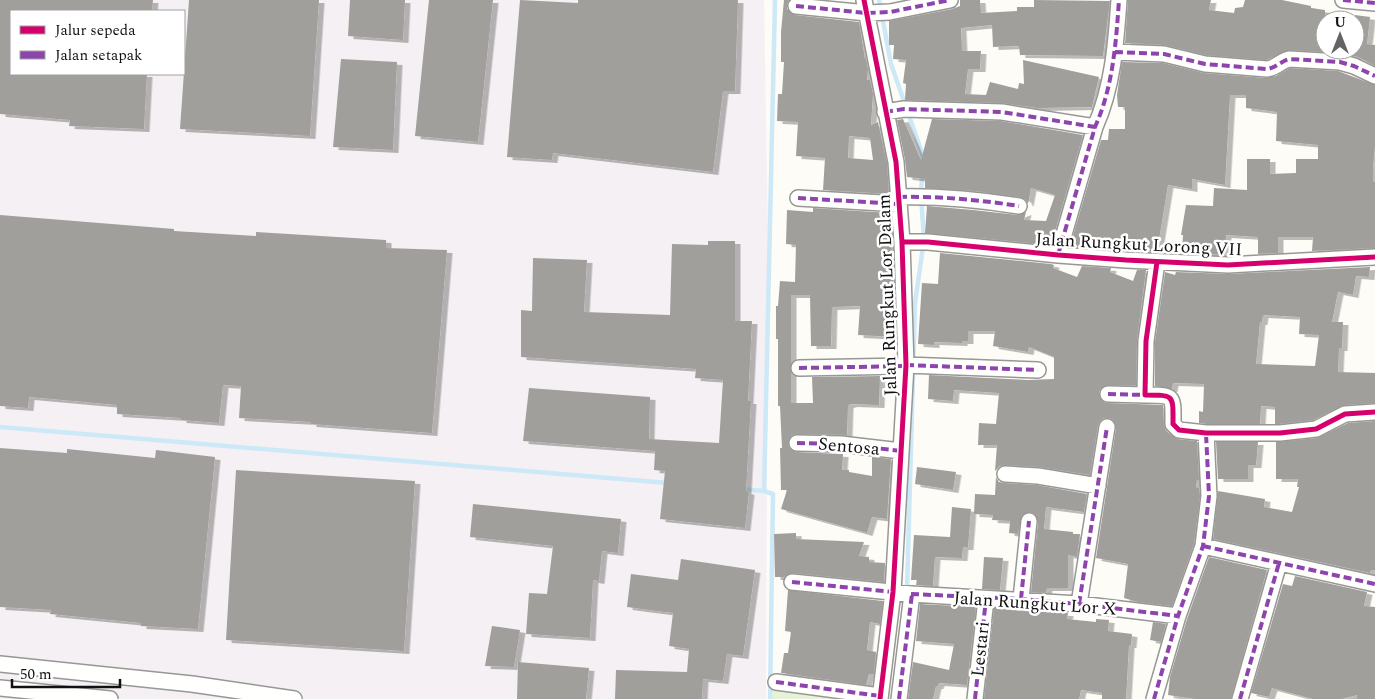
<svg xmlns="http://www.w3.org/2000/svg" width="1375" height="699" viewBox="0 0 1375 699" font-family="Spectral,serif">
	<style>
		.industrial { fill: #f5f0f3; fill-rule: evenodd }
		.green { fill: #e7f3d7 }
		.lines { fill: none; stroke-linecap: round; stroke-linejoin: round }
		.stream { stroke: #cde8f7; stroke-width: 4.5 }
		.building { fill: #a19f9c; fill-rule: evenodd; filter: url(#shadow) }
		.street-casing { stroke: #979795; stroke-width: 18 }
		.street { stroke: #fffffe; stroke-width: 15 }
		.quiet { stroke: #8e44ad; stroke-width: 4; stroke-dasharray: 8 4; stroke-linecap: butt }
		.cycleway-casing { stroke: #fff; stroke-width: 8 }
		.cycleway { stroke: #d6006c; stroke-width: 5 }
		.labels { text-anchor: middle; stroke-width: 5; stroke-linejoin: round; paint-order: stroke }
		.street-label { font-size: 18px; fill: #111; stroke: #fff }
	</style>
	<defs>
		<filter id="shadow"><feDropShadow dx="5.5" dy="3" stdDeviation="0" flood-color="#0004"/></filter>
	</defs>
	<rect width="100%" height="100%" fill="#fdfcf7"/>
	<path class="industrial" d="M0,0h764l4,234 -2,465h-766zM11,11h173v63h-173z"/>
	<path class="green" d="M770,686l96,13h-96z"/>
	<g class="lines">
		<path class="stream" d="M879,0l12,64 32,92v3
			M0,427l668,56
			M740,489l24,2 9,3 -3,205
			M764,491l11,-491
			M907,591l8,-288 9,-63 -3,-45 1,-21"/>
	</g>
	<path class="building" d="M0,0h153l-1,11h-141v63h136l-3,55 -75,-3 1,-6 -70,-6z
		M189,0h130l-9,136 -130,-7z
		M350,0h55l-2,40 -55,-4z
		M429,0h64l-15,142 -63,-6z
		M520,0l58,3v-3h160l-3,91h-12l-10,81 -160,-19 -1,7 -45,-3z
		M784,0h5l-2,5v4l8,6 64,7 6,37h1l2,10 -1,11h3l3,14 -2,31 7,-3 9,41 2,31 -66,-4 2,-32 -29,-2 2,-34 -21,-1 1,-27h4l2,-32h-3v-30zM849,136l21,2 3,22 -25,-2z
		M960,0h20l1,13 36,-2v-4h17v-7l76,1 -7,55 -83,-1 -1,-9 -26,1 -1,-22 -31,3 1,23h19l-1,18h-12l-3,25 21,1 4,-13 28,7 1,-6 5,1 -1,-24 76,17 -7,30 -55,1 -35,-5 -97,-3 1,-16 -3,-1 3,-23 -13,-1 1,-14h-5v-24l63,-12 8,-3z
		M1128,0h83l-2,10 25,3 1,-5 8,-1 2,-7h37l29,6v2l14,2v40h30v-35l15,2 -3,27 8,1v21l-17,-9 -17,-4 -52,-3 -23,10 -60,-5 -41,-10 -40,-2z
		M341,59l56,3 -4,88 -60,-3z
		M1122,62l41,1 41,10 62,5 10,-2 14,-8 48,3 37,14v61l-2,21v15h2v66l-63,3 1,-14h-35v16l-20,1v-17l-32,-2 -1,20 -43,-2 1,-18h-2l5,-30 27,1 1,-18 33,2v-31h23v15l26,-1v-14h22v-14l-42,-4 1,-29 -31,-4v-13h-16l-5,90 -33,-6v10l-24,-4 -11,67 -87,-6 31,-106h7l1,-11h16v-22h-7l-1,-12z
		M903,119l18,41 11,-41 69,2 82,14 -32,110 -126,-12 2,-27 46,4 45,5 8,-3 -2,8 22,1 9,-26 -24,-7 -3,16 -3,-5 -5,-2 -45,-6 -50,-3v-9l-18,-2 -2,-17 -8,-40z
		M813,208l77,5 6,124 -38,-2 2,-29 -28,1 -1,39h-20l-1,-51h-19v108h22l-1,-26 68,-1 -1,29 -27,-1 -4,1 -1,30 -50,-1 -5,1 -4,7 1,6 7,4 47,2 -1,16h7v2l23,4v-19l19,2 -4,60 -15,-2 -5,16 -86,-24 6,-19h-6l-1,-42h2l-2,-42h-2v-67h-2v-33h2l2,-25 15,1 1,-37 -10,-1 1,-34 26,2z
		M0,215l174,14v2l82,5v-4l130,8v8l61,2 -15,183 -121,-9v-2l-72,-4 2,-32 -18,-1 -4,38 -38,-3v-2l-64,-4v-9l-88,-8 -1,11 -28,-2z
		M708,241h27v80h17l-4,80h3l-5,90 3,1 -4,36 -85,-9 5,-48 -11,-1 1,-19 -132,-10 6,-53 121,9 -1,42 70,4 4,-63 -28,-2 1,-9 -175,-12v-47l11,1 1,-53 54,2 -3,52 86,3 2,-71 36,1z
		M940,253l111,11 3,1 -1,3 24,9 5,-11 29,2 -1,4 23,9 4,-11h9l-9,70 -1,45h-28l-8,4 -1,5 4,8 4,1 56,2 1,19 2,7 11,8 20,2 2,39h-2l-1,7 3,1 1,8 -6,48 -22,62 -34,-4 -14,-4 4,-34 -32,-6 20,-130 -3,-8 -4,-2h-5l-4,3 -2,4 -8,50 -51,-8 -33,-2 -6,1 -5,5 2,-26h-19l1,-22 17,1 3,-31 -45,-3 -1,11 -25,-2 1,-24 99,5 26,-1v-22l-25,-10 -1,5 -35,-6 2,-15h-27v10h-6v2l-28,-1v3l-16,-1 4,-61 16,1z
		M1370,267l-1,10 -13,-1 -3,19 -15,-3 -6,30h11l-1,26h-3l-1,24 37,1v30l-31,2 -31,15 -34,4h-4v-17l-14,-1 -1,18h-53l-8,-1v-12l4,1 1,-28 -31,-1 -1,6 -17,-3v-44l10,-70 10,3 1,-3 53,2zM1263,315l37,2 -1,17 20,1 -4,31 -59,-2 4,-42h2z
		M1375,421v149h-4l-1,3 -157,-34 5,-48 47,8 -1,8 28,5 7,-25h-2l1,-8h-22v-37l41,-4 31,-15z
		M1216,442h42l-2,23h-8v14h-30z
		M0,448l67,5v-4l88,9 1,-8 59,7 -17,172 -57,-3v-3l-91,-9 1,-4 -51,-3z
		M917,467l39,5 -3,18 -38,-6z
		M236,470l179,11 -11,170 -178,-11z
		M996,477l3,5 5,1 33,2 50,9 -3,18 -38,-5 -2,22 29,3v2h7l-3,23 -9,-2v33h-21l-1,5 -15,-1 7,-70 -3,-8 -6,-2 -7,3 -4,19 -9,-1 1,-12 -18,-1 1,-5 -19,-1 1,-20 20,1z
		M473,504l148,15 -3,34 -16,-2 -3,30 -6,-1 -3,58 -64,-4 3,-41 18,1 6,-48 -83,-9z
		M952,507l19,2 -3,38h-5l-1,11 -27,-1 -2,29 -17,-1 1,-5h-6l3,-45 36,2z
		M796,533v6l68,3 -5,14 10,1v5l16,1 -1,19 -91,-9 -5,1 -4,3h-9l-1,-43z
		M984,557l19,1 -3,32 -18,-1z
		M1209,557l58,13 -36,129h-36l-27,-4 2,-18 17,-58z
		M681,559l74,11 -12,86 -16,-2 -4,27 -20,-2 -1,20h-87l1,-29 71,2 2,-23 -20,-3 4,-33 -46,-6 4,-33 47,6z
		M1295,576l72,16 -3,14 11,1v92h-18v-4l-15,4h-29l-41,-11 -3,9 -18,-4 32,-109 9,2z
		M788,590l95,11 -3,23 -10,-2 -3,28 9,2 -2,22h-5l-3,11 -85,-12 3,-20h4l3,-21 -6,-1z
		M920,604l56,3 -9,78 -28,-2 -1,3h-2l-3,13h-25l5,-37 36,8 5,-26 -38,-3z
		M994,608l71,5h3l-1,6 29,3v-3l13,1 -1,11 24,3 -1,11h-2l-3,54h-24v-6l-21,-3 -2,9h-95z
		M1153,622l13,2 -5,18 -11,-2z
		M492,626l28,4 -6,37 -29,-1z
		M518,662l71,6 -3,31h-69z"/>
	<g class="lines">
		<defs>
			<path id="street" d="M864,0l32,162 6,80 4,123 -13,227 -13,107
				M1343,0l32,3
				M796,6l71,7 23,-1 60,-12
				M1115,52l49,2 41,10 62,5c9,-1 14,-8 22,-10l51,3 14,4 21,10
				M885,112l19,-3 98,3 93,15
				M899,197c40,-1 81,3 120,9
				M798,198l101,6
				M902,242h26l130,13 68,5 102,5 147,-8
				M1058,255l37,-128c18,-40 21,-84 24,-127
				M1157,262l-11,79 -1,54c30,0 28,0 28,29l6,6 27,3h74l36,-4 29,-15 30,-2
				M906,365l132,5
				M799,368l107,-2
				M1108,394l37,1
				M797,443l44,1 60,7
				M1005,474l33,2 60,10
				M1203,546l172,38
				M792,582l119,12 168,10 99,12
				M1021,599l8,-78
				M1079,604l28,-177
				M0,664l192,20 102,15
				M776,682l104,14
				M0,688l110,11
				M899,699l13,-105
				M975,699l11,-100
				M1154,699l24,-83 25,-70 6,-50 -3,-63
				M1240,699l39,-136"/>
		</defs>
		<use href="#street" class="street-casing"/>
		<use href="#street" class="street"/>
		<path class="quiet" d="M1343,0l32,3
			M796,6l71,7 23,-1 60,-12
			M1115,52l49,2 41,10 62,5c9,-1 14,-8 22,-10l51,3 14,4 21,10
			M885,112l19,-3 98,3 93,15
			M899,197c40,-1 81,3 120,9
			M798,198l101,6
			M1058,255l37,-128c18,-40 21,-84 24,-127
			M906,365l132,5
			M799,368l107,-2
			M1108,394l37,1
			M797,443l44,1 60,7
			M1203,546l172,38
			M792,582l101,10
			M911,594l110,5 58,5 99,12
			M1021,599l8,-78
			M1079,604l28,-177
			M776,682l104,14
			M899,699l13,-105
			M975,699l11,-100
			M1154,699l24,-83 25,-70 6,-50 -3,-63
			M1240,699l39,-136"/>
		<defs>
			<path id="cycleway" d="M864,0l32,162 6,80 4,123 -13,227 -13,107
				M902,242h26l130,13 68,5 102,5 147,-8
				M1157,262l-11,79 -1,54c30,0 28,0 28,29l6,6 27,3h74l36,-4 29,-15 30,-2"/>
		</defs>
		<use href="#cycleway" class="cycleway-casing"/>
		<use href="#cycleway" class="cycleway"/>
	</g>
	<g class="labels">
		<g class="street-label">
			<text transform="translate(1139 244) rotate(3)" y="6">Jalan Rungkut Lorong VII</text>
			<text transform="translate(887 295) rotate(-92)" y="6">Jalan Rungkut Lor Dalam</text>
			<text transform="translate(849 446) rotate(5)" y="6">Sentosa</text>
			<text transform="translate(1035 603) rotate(4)" y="6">Jalan Rungkut Lor X</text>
			<text transform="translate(980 649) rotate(-84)" y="6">Lestari</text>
		</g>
	</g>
	<rect x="10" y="10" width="175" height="65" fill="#ffffff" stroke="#a0a0a0"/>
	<rect x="20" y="26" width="25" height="8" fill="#d6006c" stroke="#a0a0a0"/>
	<text x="55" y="35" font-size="15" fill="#111111">Jalur sepeda</text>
	<rect x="20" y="51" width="25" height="8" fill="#8e44ad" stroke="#a0a0a0"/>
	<text x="55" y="60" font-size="15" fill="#111111">Jalan setapak</text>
	<g transform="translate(1340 35)"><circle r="24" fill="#ffffff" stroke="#a0a0a0"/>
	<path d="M0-4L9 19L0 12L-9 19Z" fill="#646362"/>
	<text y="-8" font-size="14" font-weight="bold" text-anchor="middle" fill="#111111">U</text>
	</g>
	<path d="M12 679v8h108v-8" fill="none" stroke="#111111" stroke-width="2.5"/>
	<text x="20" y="679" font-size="15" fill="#111111" stroke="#ffffff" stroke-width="4" paint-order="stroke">50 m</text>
</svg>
